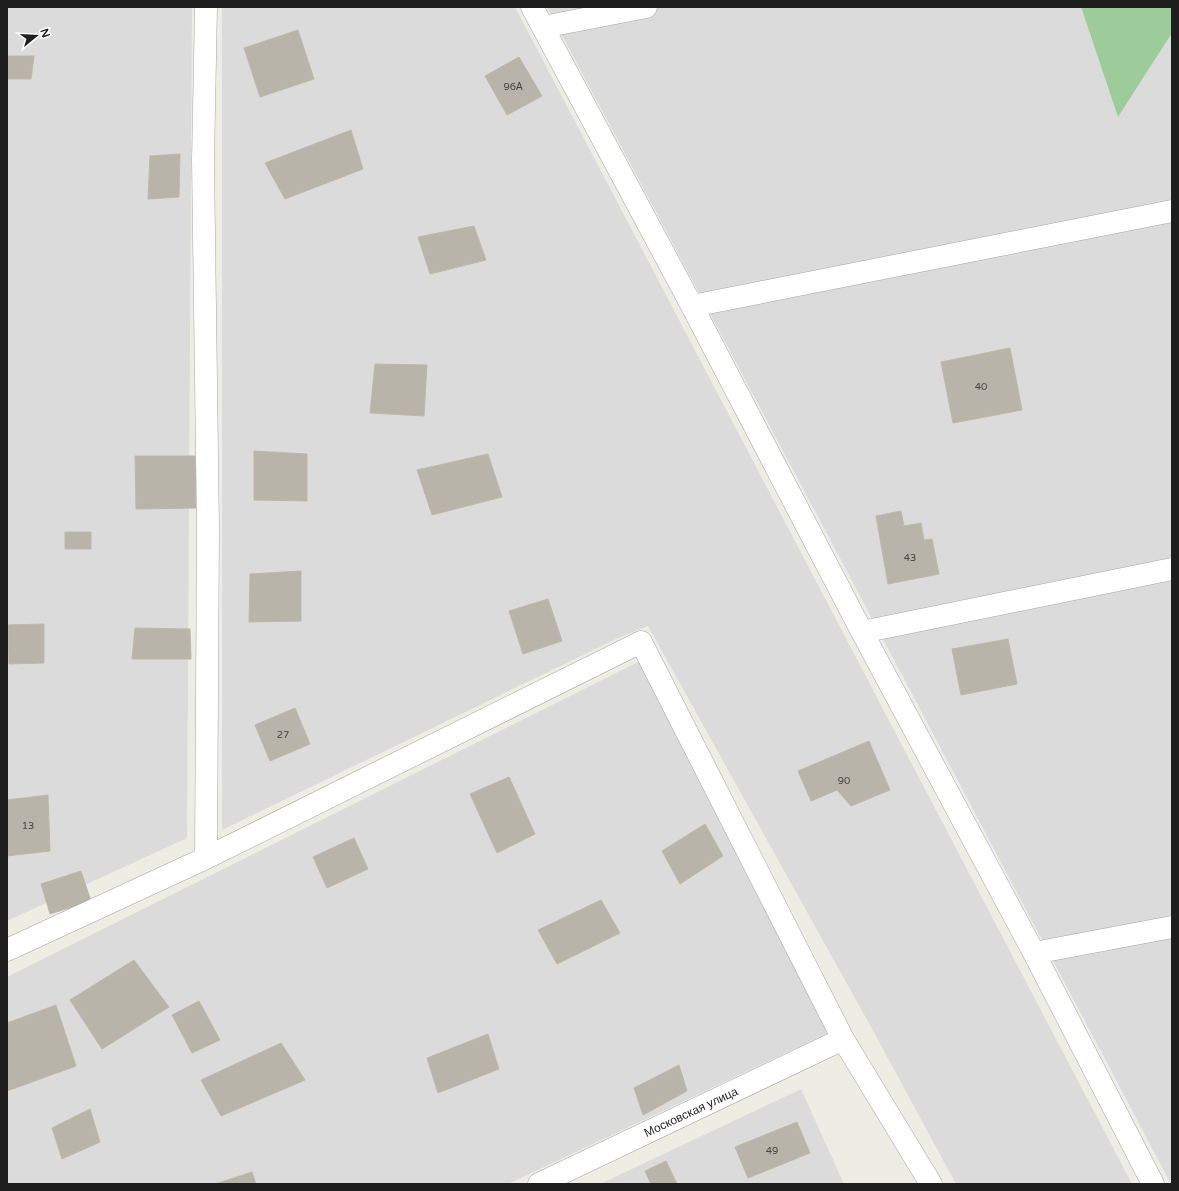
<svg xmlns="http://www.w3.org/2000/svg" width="1179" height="1191" viewBox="0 0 1179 1191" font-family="'Varela Round',sans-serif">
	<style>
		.residential { fill: #dcdbdb }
		.forest { fill: #9dcc9a }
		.building { fill: #b8b4a9; stroke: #bfb8a7 }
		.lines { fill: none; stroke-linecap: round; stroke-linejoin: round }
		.minor-casing { stroke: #a5a5a5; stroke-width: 23 }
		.minor { stroke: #fff; stroke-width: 22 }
		.labels { text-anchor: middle; stroke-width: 3.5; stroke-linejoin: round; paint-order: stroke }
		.number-label { font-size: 10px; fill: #444441 }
		.street-label { font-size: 12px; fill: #1e1e1e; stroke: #fff }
	</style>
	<rect width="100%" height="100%" fill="#eeede4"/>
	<path class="residential" d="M7,7h185l-5,831 -180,83z
		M222,7h293l617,1177h-176l-85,-157 -223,-401 -32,13 -394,191z
		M547,7h534l37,110 54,-84v1151h-1l-279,-528z
		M642,660l186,373 -320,151h-501v-207z
		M801,1089l43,95h-244z"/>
	<path class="forest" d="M1081,7h91v26l-54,84z"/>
	<path class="building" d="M298,30l16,49 -54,18 -16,-49z
		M7,56h27l-3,23h-24z
		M519,57l23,39 -35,19 -22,-39z
		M351,130l12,39 -78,30 -20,-36z
		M180,154l-1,43 -31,2 2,-43z
		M474,226l12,34 -56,14 -12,-37z
		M1010,348l12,62 -69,13 -12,-61z
		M375,364l52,1 -3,51 -54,-3z
		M254,451l53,3v47l-53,-1z
		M488,454l14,43 -70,18 -15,-45z
		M135,456h60l1,52 -60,1z
		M901,511l3,15 17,-3 3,17 8,-1 7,35 -51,10 -12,-68z
		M65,532h26v17h-26z
		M301,571v50l-52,1 1,-48z
		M548,599l14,42 -39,13 -14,-43z
		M44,624v39l-35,1 -1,-39z
		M135,628l55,1 1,30h-59z
		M1008,639l9,45 -56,11 -9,-46z
		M295,708l15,36 -40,17 -15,-36z
		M869,741l21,49 -39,16 -14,-16 -26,11 -13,-30z
		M509,777l26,57 -38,19 -27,-59z
		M48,795l2,56 -43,5v-56z
		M705,824l18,32 -43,28 -18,-33z
		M354,838l14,31 -41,19 -14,-31z
		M81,871l10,30 -41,13 -9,-30z
		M601,900l19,33 -63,31 -19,-34z
		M134,960l35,47 -67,42 -32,-49z
		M199,1001l21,39 -28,13 -20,-38z
		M56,1005l20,61 -69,25v-68z
		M488,1034l11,35 -61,24 -11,-35z
		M281,1043l24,37 -84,36 -20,-36z
		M679,1065l8,26 -44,24 -9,-27z
		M90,1109l10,33 -38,17 -10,-31z
		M797,1122l13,31 -62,25 -13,-31z
		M666,1161l11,23h-26l-6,-13z
		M252,1172l4,12h-41z"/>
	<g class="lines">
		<defs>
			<path id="minor" d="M532,7l160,299 170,326 172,321 119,231
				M543,27l103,-20
				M692,306l480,-95
				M862,632l310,-63
				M206,858l2,-328 -5,-369 3,-154
				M7,950l199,-92 435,-216 202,397 88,145
				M1034,953l138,-26
				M539,1184l304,-145"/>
		</defs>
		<use href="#minor" class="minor-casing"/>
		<use href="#minor" class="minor"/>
	</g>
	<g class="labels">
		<g class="number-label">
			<text x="513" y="90">96А</text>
			<text x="981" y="390">40</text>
			<text x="910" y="561">43</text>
			<text x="283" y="738">27</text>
			<text x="844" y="784">90</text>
			<text x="28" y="829">13</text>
			<text x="772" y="1154">49</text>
		</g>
		<g class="street-label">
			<text transform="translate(691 1112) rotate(-25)" y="4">Московская улица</text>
		</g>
	</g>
	<rect width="1179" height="1191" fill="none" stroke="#1e1e1e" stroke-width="16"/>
	<g transform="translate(36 36) rotate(72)" stroke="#ffffff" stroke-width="3" paint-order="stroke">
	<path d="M0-3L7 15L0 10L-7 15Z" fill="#1e1e1e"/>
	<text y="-6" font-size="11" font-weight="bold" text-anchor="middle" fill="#1e1e1e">N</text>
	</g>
</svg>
